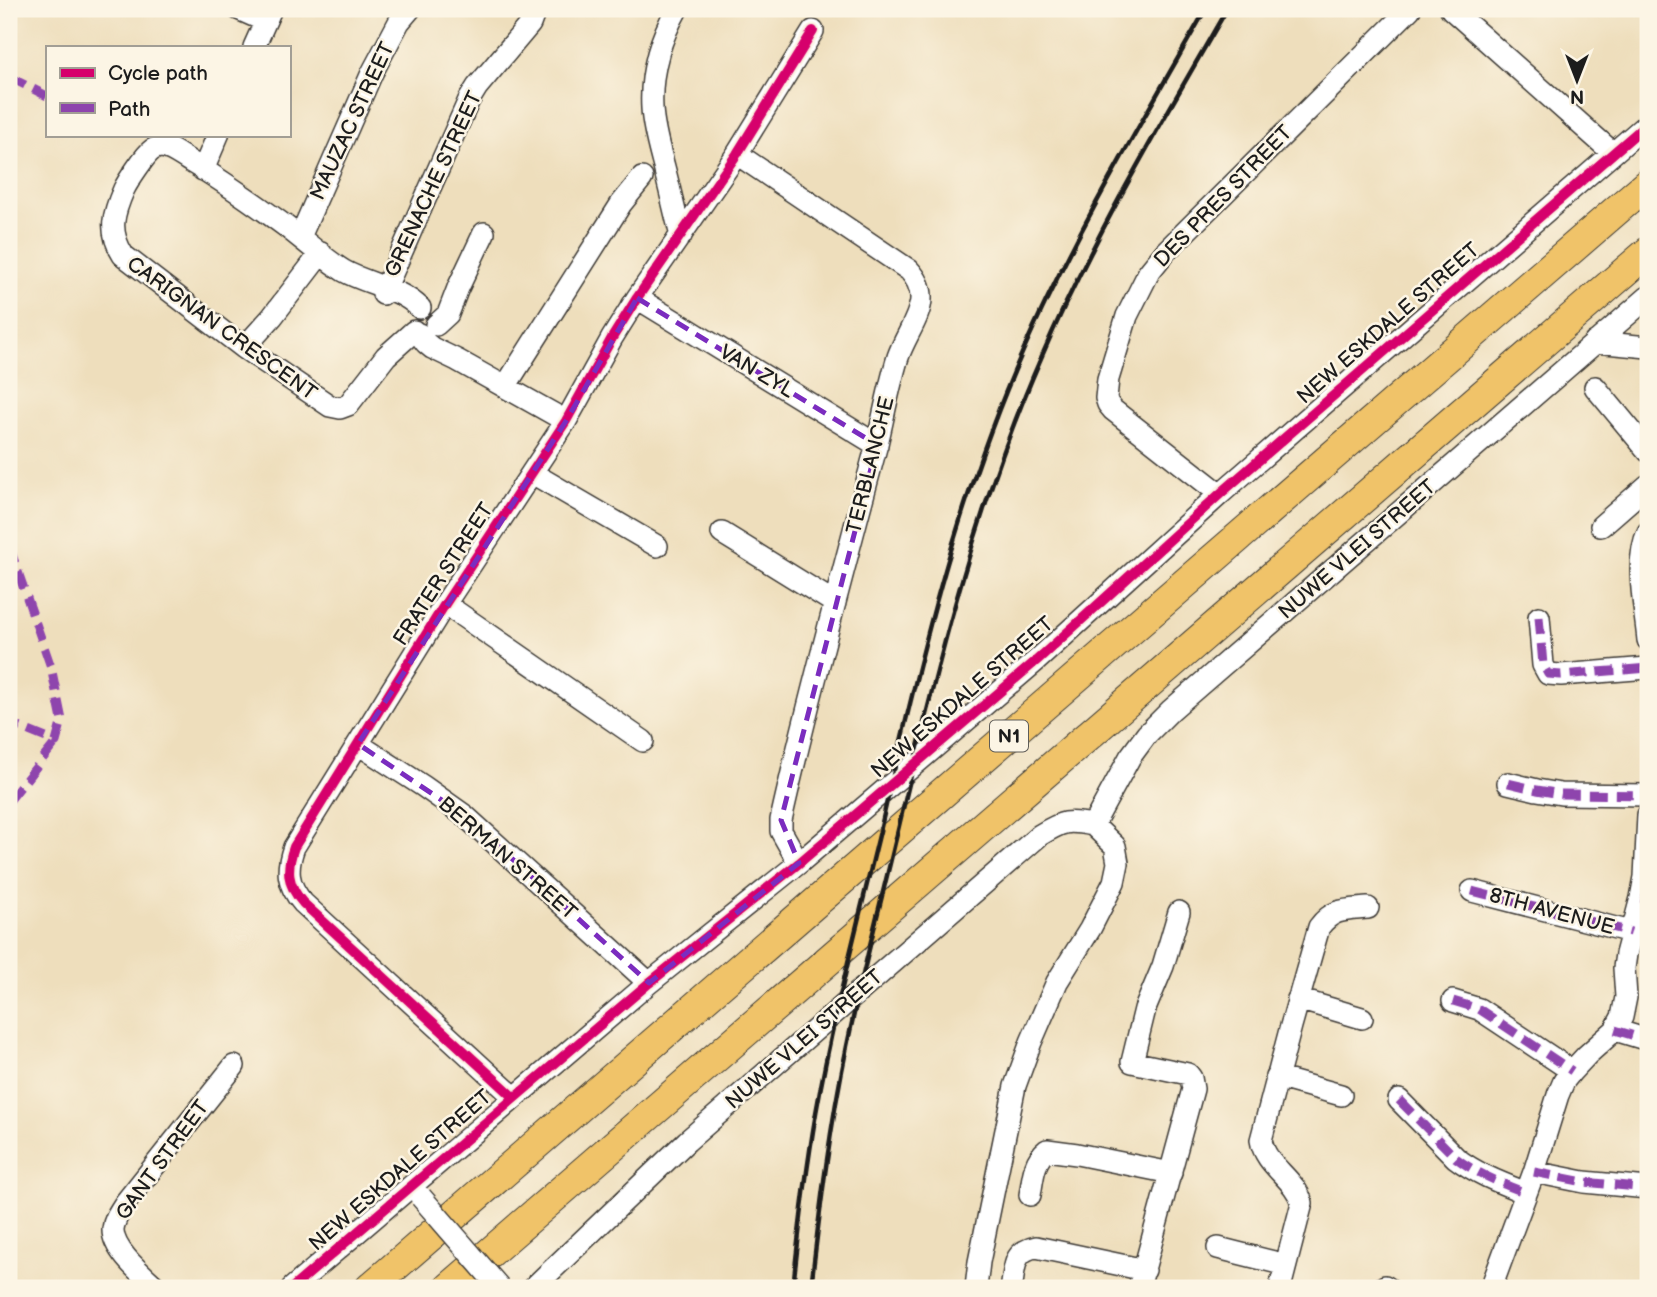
<svg xmlns="http://www.w3.org/2000/svg" width="1657" height="1297" viewBox="0 0 1657 1297" font-family="'Balsamiq Sans',sans-serif">
	<style>
		.lines { fill: none; stroke-linecap: round; stroke-linejoin: round }
		.minor-casing { stroke: #3c3934; stroke-width: 24 }
		.highway-casing { stroke: #3c3934; stroke-width: 32 }
		.minor { stroke: #fff; stroke-width: 21 }
		.highway { stroke: #f0c369; stroke-width: 30 }
		.rail { stroke: #1c1c1c; stroke-width: 4.5 }
		.minor-bridge-casing { stroke: #3c3934; stroke-width: 24; stroke-linecap: butt }
		.minor-bridge { stroke: #fff; stroke-width: 21 }
		.quiet { stroke: #8e44ad; stroke-width: 9; stroke-dasharray: 18 9; stroke-linecap: butt }
		.cycleway-casing { stroke: #fcf5e5; stroke-width: 15 }
		.cycleway { stroke: #d6006c; stroke-width: 10 }
		.marked { fill: none; stroke: #7b2cbf; stroke-width: 5; stroke-dasharray: 14 9; stroke-linejoin: round }
		.labels { text-anchor: middle; stroke-width: 5; stroke-linejoin: round; paint-order: stroke }
		.shield { fill: #fcf5e5; stroke: #5f5d58; stroke-width: 2 }
		.shield-label { font-size: 19px; font-weight: bold; fill: #1c1c1c }
		.street-label { font-size: 21px; fill: #1c1c1c; stroke: #fcf5e5 }
	</style>
	<rect width="100%" height="100%" fill="#fcf5e5"/>
	<filter id="ink" filterUnits="userSpaceOnUse"><feTurbulence type="fractalNoise" baseFrequency=".0143" numOctaves="2"/><feDisplacementMap in="SourceGraphic" scale="14" xChannelSelector="R" yChannelSelector="G"/><feConvolveMatrix kernelMatrix="1 2 1 2 8 2 1 2 1" color-interpolation-filters="sRGB"/></filter>
	<filter id="wash" filterUnits="userSpaceOnUse"><feTurbulence type="fractalNoise" baseFrequency=".00686" numOctaves="4" result="noise"/><feDisplacementMap in="SourceGraphic" scale="28" xChannelSelector="R" yChannelSelector="G"/><feGaussianBlur stdDeviation="1.57" result="paint"/><feColorMatrix in="noise" values="0 0 0 0 0 0 0 0 0 0 0 0 0 0 0 0 0 1.4 0 .05"/><feComposite in="paint" operator="in"/></filter>
	<g filter="url(#wash)">
		<rect width="100%" height="100%" fill="#eedebc"/>
	</g>
	<g filter="url(#ink)">
		<g class="lines">
			<defs>
				<path id="minor" d="M238,9l27,12
					M677,9c-17,30 -27,64 -25,99 1,20 7,40 12,59 6,23 11,46 17,69
					M1451,9l162,144
					M254,47l17,-38
					M737,154l172,116c28,30 0,55 -11,87 -9,29 -14,58 -21,87 -6,23 -12,45 -18,67 -27,103 -55,206 -78,309v11l18,32
					M203,170l15,-35
					M300,237l72,-164 27,-51 11,-13
					M383,294l86,-194 8,-13 53,-63 3,-8v-7
					M637,298l240,147
					M436,325l12,-11 10,-26 26,-55
					M414,331l-28,25 -38,49 -8,3 -10,-2 -86,-58 -121,-93c-15,-24 -10,-41 1,-66 4,-8 21,-34 28,-39 3,-2 7,-3 10,-3 10,1 20,10 29,15 32,19 63,41 93,63 20,15 39,33 60,46 25,14 55,16 76,37
					M419,334l7,9 6,5 25,12 109,61
					M1595,342l53,5
					M244,348l28,-31 49,-64
					M505,387l116,-183 21,-26
					M1595,387l53,64
					M532,473l125,73
					M1220,494l-107,-84 -5,-6 -2,-6 2,-19 19,-63 22,-44 17,-21 244,-242
					M1601,526l47,-41
					M1648,532c-14,30 -3,75 0,108
					M722,533l113,70
					M445,604l198,137
					M1539,617l4,48 5,9 13,1 87,-7
					M358,744l65,42 41,29 185,168
					M1508,783l29,7 24,4 87,1
					M1472,891l159,41
					M1298,999l64,19
					M1453,1001l26,8 93,62
					M1615,1030l33,10
					M1276,1077l65,18
					M514,1097l-211,-194c-16,-18 -17,-34 -9,-56l151,-243 121,-183 46,-83 25,-40 100,-144 76,-123
					M1399,1100l57,58c21,16 45,25 70,35
					M1534,1172l50,10 64,6
					M1030,1195c3,-16 3,-34 17,-45l30,4 94,19
					M1218,1248l68,17
					M1012,1284c3,-19 2,-33 24,-37l109,23
					M1385,1286l3,2
					M157,1288c-14,-13 -45,-38 -44,-59 1,-10 7,-18 12,-26l109,-137
					M292,1288l357,-305 150,-120 237,-202 184,-167 428,-371
					M533,1288l154,-147 353,-306c23,-14 27,-15 53,-10l37,-68 17,-23 24,-24 477,-413
					M976,1288l3,-26 36,-176 16,-44 26,-60 33,-53 24,-47 4,-19 -3,-17 -22,-21
					M1139,1288l54,-199 -2,-11 -3,-4 -56,-12 13,-53 18,-43 16,-54
					M1280,1288l22,-85c-7,-25 -37,-37 -41,-63l30,-114 28,-99c14,-19 27,-17 49,-19
					M1491,1288l43,-116 24,-77 6,-14 8,-10 15,-16 28,-25 7,-13 4,-20 -2,-29 2,-14 15,-56 4,-21 3,-62"/>
				<path id="highway" d="M370,1288l1278,-1105
					M449,1288l1199,-1036"/>
			</defs>
			<use href="#minor" class="minor-casing"/>
			<use href="#highway" class="highway-casing"/>
			<use href="#minor" class="minor"/>
			<use href="#highway" class="highway"/>
			<path class="rail" d="M793,1288c6,-58 13,-117 23,-175 17,-96 42,-191 65,-286 37,-162 75,-324 142,-476 52,-118 119,-230 183,-342
				M811,1288c9,-81 19,-162 36,-242 16,-78 37,-155 55,-233 37,-155 75,-309 139,-455 52,-121 120,-235 186,-349"/>
			<defs>
				<path id="minor-bridge" d="M421,1197l78,90"/>
			</defs>
			<use href="#minor-bridge" class="minor-bridge-casing"/>
			<use href="#minor-bridge" class="minor-bridge"/>
			<path class="quiet" d="M9,77l38,19
				M9,546l42,121 11,53 -6,22 -47,-19
				M1644,598l4,1
				M1539,617l4,48 5,9 13,1 87,-7
				M1508,783l29,7 24,4 87,1
				M9,801l47,-59
				M1472,891l159,41
				M1641,898l7,2
				M1453,1001l26,8 93,62
				M1615,1030l33,10
				M1399,1100l57,58c21,16 45,25 70,35
				M1534,1172l50,10 64,6
				M1385,1286l3,2"/>
			<defs>
				<path id="cycleway" d="M514,1097l-211,-194c-16,-18 -17,-34 -9,-56l151,-243 121,-183 46,-83 25,-40 100,-144 76,-123
					M292,1288l357,-305 150,-120 237,-202 184,-167 428,-371"/>
			</defs>
			<use href="#cycleway" class="cycleway-casing"/>
			<use href="#cycleway" class="cycleway"/>
		</g>
	</g>
	<path class="marked" d="M637,298l240,147 -96,375 18,43 -150,120 -185,-168 -106,-71 208,-323z"/>
	<g class="labels">
		<rect class="shield" x="990" y="720.5" width="38" height="31" rx="5"/>
		<g class="shield-label">
			<text x="1009" y="743">N1</text>
		</g>
		<g class="street-label">
			<text transform="translate(352 121) rotate(-65)" y="7">MAUZAC STREET</text>
			<text transform="translate(433 184) rotate(-65)" y="7">GRENACHE STREET</text>
			<text transform="translate(1223 196) rotate(-46)" y="7">DES PRES STREET</text>
			<text transform="translate(1388 323) rotate(-41)" y="7">NEW ESKDALE STREET</text>
			<text transform="translate(222 328) rotate(36)" y="7">CARIGNAN CRESCENT</text>
			<text transform="translate(757 371) rotate(31)" y="7">VAN ZYL</text>
			<text transform="translate(870 465) rotate(-76)" y="7">TERBLANCHE</text>
			<text transform="translate(1357 549) rotate(-41)" y="7">NUWE VLEI STREET</text>
			<text transform="translate(443 574) rotate(-57)" y="7">FRATER STREET</text>
			<text transform="translate(962 697) rotate(-41)" y="7">NEW ESKDALE STREET</text>
			<text transform="translate(508 858) rotate(41)" y="7">BERMAN STREET</text>
			<text transform="translate(1552 911) rotate(15)" y="7">8TH AVENUE</text>
			<text transform="translate(804 1039) rotate(-41)" y="7">NUWE VLEI STREET</text>
			<text transform="translate(162 1160) rotate(-54)" y="7">GANT STREET</text>
			<text transform="translate(400 1170) rotate(-41)" y="7">NEW ESKDALE STREET</text>
		</g>
	</g>
	<rect width="1657" height="1297" fill="none" stroke="#fcf5e5" stroke-width="35"/>
	<rect x="46" y="46" width="245" height="91" fill="#fcf5e5" stroke="#a29e95" stroke-width="2"/>
	<rect x="60" y="68" width="35" height="10" fill="#d6006c" stroke="#a29e95" stroke-width="2"/>
	<text x="108" y="80" font-size="21" fill="#1c1c1c">Cycle path</text>
	<rect x="60" y="103" width="35" height="10" fill="#8e44ad" stroke="#a29e95" stroke-width="2"/>
	<text x="108" y="116" font-size="21" fill="#1c1c1c">Path</text>
	<g transform="translate(1577 80) rotate(180)" stroke="#fcf5e5" stroke-width="5" paint-order="stroke">
	<path d="M0-5L12 26L0 18L-12 26Z" fill="#1c1c1c"/>
	<text y="-10" font-size="19" font-weight="bold" text-anchor="middle" fill="#1c1c1c">N</text>
	</g>
</svg>
